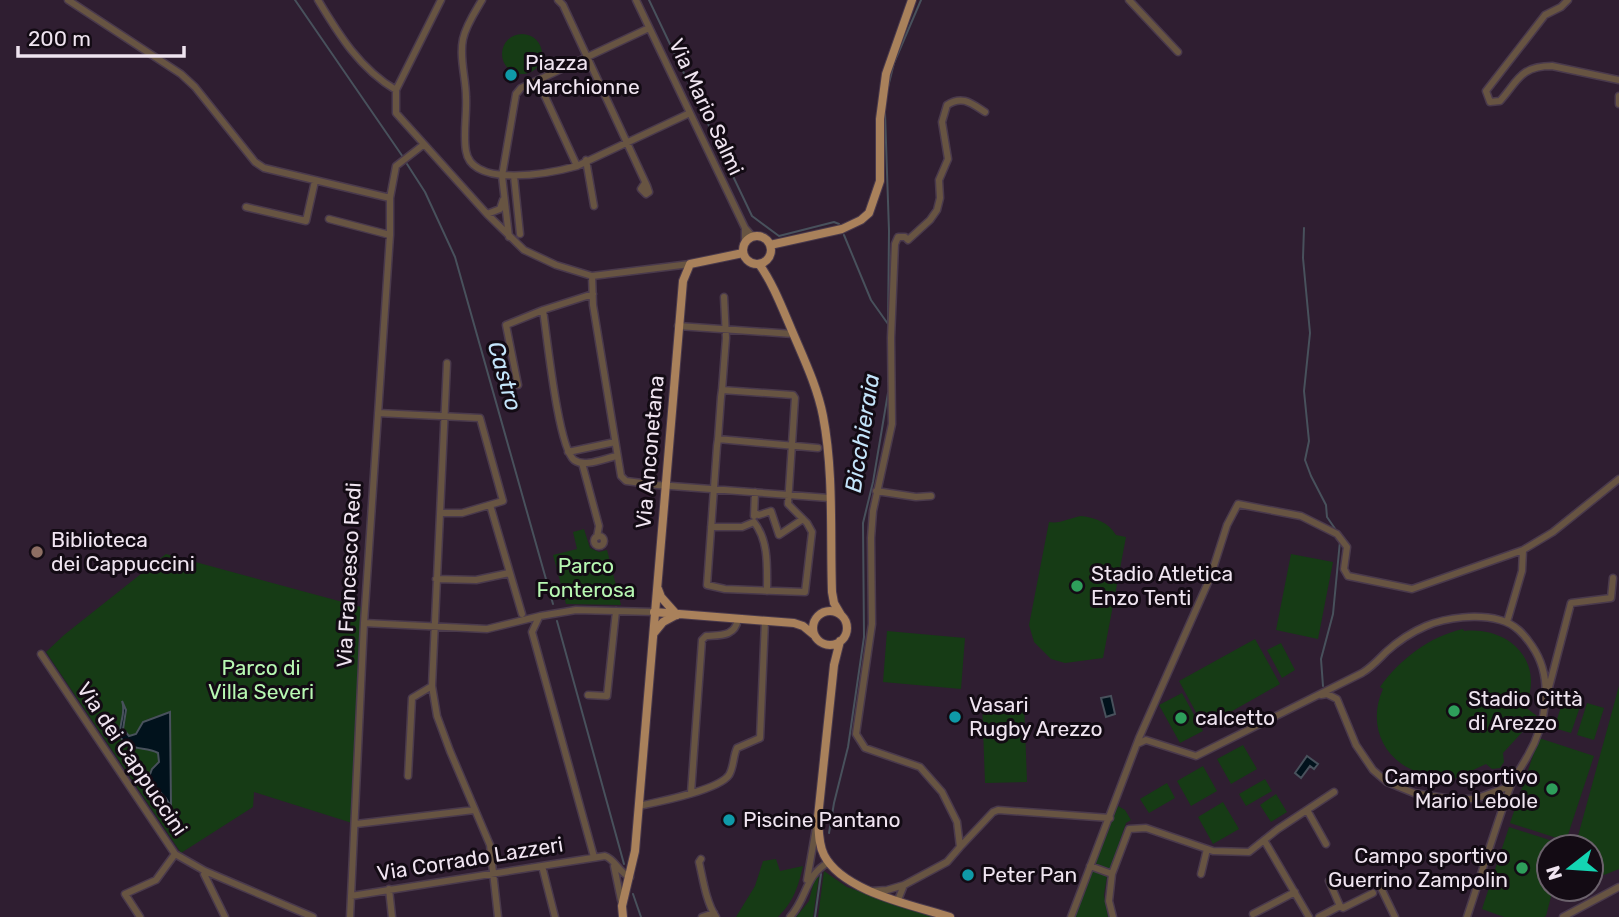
<svg xmlns="http://www.w3.org/2000/svg" width="1619" height="917" viewBox="0 0 1619 917" font-family="Rubik,sans-serif">
	<style>
		.green { fill: #163b15; fill-rule: evenodd }
		.water { fill: #01121c; stroke: #48515c; stroke-width: 2 }
		.lines { fill: none; stroke-linecap: round; stroke-linejoin: round }
		.stream { stroke: #48515c; stroke-width: 2 }
		.minor-casing { stroke: #4a3a4c; stroke-width: 9 }
		.major-casing { stroke: #4a3a4c; stroke-width: 10 }
		.minor { stroke: #675442; stroke-width: 6 }
		.major { stroke: #a9815b; stroke-width: 8 }
		.culture-dot { fill: #0f9aa8; stroke: #130b14; stroke-width: 2.5 }
		.education-dot { fill: #8d6e63; stroke: #130b14; stroke-width: 2.5 }
		.leisure-dot { fill: #2e9e5b; stroke: #130b14; stroke-width: 2.5 }
		.labels { text-anchor: middle; stroke-width: 6; stroke-linejoin: round; paint-order: stroke }
		.poi-label { font-size: 21px; fill: #efe4f0; stroke: #130b14; text-anchor: start }
		.street-label { font-size: 21px; fill: #efe4f0; stroke: #130b14 }
		.park-label { font-size: 21px; fill: #b7f8b2; stroke: #130b14 }
		.water-label { font-size: 23px; font-style: italic; fill: #c4e5fb; stroke: #130b14 }
	</style>
	<rect width="100%" height="100%" fill="#2f1e31"/>
	<path class="green" d="M502 54a20 20 0 1 1 40 0a20 20 0 1 1-40 0Z
		M1081,516c15,2 27,6 35,19l10,2 -23,121 -38,5 -14,-4 -17,-17 -5,-17 20,-103c11,2 21,-4 32,-6z
		M584,529l6,19 9,4 8,-2 14,55 -55,-1 -13,-49 24,-6 -4,-17z
		M166,554l195,53 -9,216 -98,-31 -1,15 -72,46 -135,-201 18,-17zM123,703l3,7 -3,19 6,7 7,-2 12,-15 22,-7v96l-4,-13 -15,-12 1,-14 7,-7 -1,-9c-13,-7 -27,-1 -37,-15 -1,-12 6,-23 2,-35z
		M1291,554l42,8 -15,77 -42,-9z
		M1463,629l1,2c45,-5 82,31 61,76l12,9 -34,37 1,9 -4,6 -8,1 -6,-5 -45,21 -3,-7 -11,2 -2,-6c-40,-9 -59,-48 -42,-85l-3,-2c19,-27 50,-51 83,-58z
		M887,631l78,7 -4,51 -78,-7z
		M1255,639l25,45 -76,43 -25,-46z
		M1281,643l14,27 -13,8 -15,-28z
		M1619,686v183l-15,6 -13,-5v-23h-16z
		M1182,693l21,38 -23,12 -21,-38z
		M1565,695l17,6 -11,32 -17,-5z
		M1024,700l3,82 -42,1 -3,-82z
		M1587,703l17,5 -10,32 -17,-5z
		M1539,738l55,18 -28,85 -56,-18z
		M1243,745l14,24 -26,15 -14,-25z
		M1203,766l14,25 -26,15 -14,-25z
		M1265,779l7,12 -26,15 -7,-12z
		M1167,783l8,15 -26,15 -9,-14z
		M1276,794l11,18 -16,10 -11,-17z
		M1223,802l16,27 -26,15 -15,-27z
		M1118,806l7,4 6,10 -5,3 -16,46 -15,-6z
		M1509,827l56,18 -16,2v42h4l-7,27 -2,1h-40l-22,-8z
		M776,859l4,12 23,-5c-5,21 -9,35 -25,51h-42l19,-31 8,-25z
		M824,871l23,16 86,30h-115z
		M1092,871l15,5 -3,19 4,22h-33z
		M815,877h4l-6,40h-17l13,-16z"/>
	<path class="water" d="M1111,696l4,18 -9,3 -5,-19z
		M122,701l4,9 -3,19 6,7 7,-2 7,-12 27,-10 1,97c-4,-16 -17,-18 -22,-32l3,-8 7,-7 -1,-9c-13,-7 -27,-1 -37,-15 -4,-13 6,-23 1,-37z
		M1307,756l11,8 -4,5 -4,-3 -9,12 -6,-5z"/>
	<g class="lines">
		<path class="stream" d="M295,0l108,157
			M649,0l103,216 27,20 55,-14 5,2
			M888,87l6,-24 27,-63
			M885,113l4,118 -1,100
			M407,164l18,28 30,65 98,347
			M1304,228l-1,30 7,75 -6,58 5,50 -4,19 6,16 15,29 1,12 11,16
			M844,235l27,65 17,24
			M557,621l67,243
			M1323,686l-2,-27 12,-45 7,-73
			M829,833l5,-30 14,-56 16,-110 -1,-114 10,-41 15,-89
			M633,894l8,23
			M815,917l6,-43"/>
		<defs>
			<path id="minor" d="M68,0l113,74 14,13 60,75 9,6 126,30
				M318,0c21,35 42,69 78,90
				M441,0l-45,90v23l91,101 37,36 32,15 36,11 98,-12
				M482,0c-7,12 -16,25 -19,39 -4,19 3,39 3,58 1,17 -3,37 0,54 6,38 86,22 111,15l113,-53
				M558,0l5,5 84,181 2,6 -3,2 -5,-5 4,-6
				M636,0l109,228 8,9
				M1129,0l49,52
				M1568,0l-7,7 -16,8 -59,76 4,11 10,-1c18,-20 20,-35 52,-35l67,14
				M543,92l34,74
				M1619,96v8
				M586,160l8,46
				M514,176l6,58
				M246,207l60,14 9,-40
				M487,214l13,-5 3,-9
				M329,219l61,16
				M745,228v15
				M509,237l-7,-61 14,-82 5,-6 128,-60
				M592,276l1,29 28,171 5,5 32,4 171,13
				M543,310c4,26 15,137 31,150 11,8 31,-2 43,-4
				M678,326l115,8
				M447,363l-15,323 5,30 13,35 40,94 8,72
				M518,385l-12,-60 37,-15 50,-16
				M722,390l71,5 2,3 -7,106 19,19 5,9 -7,60 -80,-3 -18,-4 10,-139 1,-7 3,-42 1,-7 4,-52 -2,-41
				M378,413l102,5 23,83 -41,12h-22
				M718,439l100,9
				M568,452l47,-10
				M582,463l17,63 -2,11
				M876,491l40,6 15,-1
				M490,505l32,109
				M755,513l4,2 12,-4 8,24 24,-16
				M754,516l1,-24
				M711,527h31l12,-5c15,19 13,45 13,69
				M594 541a5 5 0 1 1 10 0a5 5 0 1 1-10 0Z
				M436,579l40,1 33,-7
				M539,617l-7,15 62,225
				M1507,622l15,-51 1,-21 30,-18 66,-53
				M364,623l123,6 53,-13 36,-6 78,2
				M41,654l134,200 30,17 108,46
				M1548,691l23,-88 40,-5 2,-20
				M588,695l19,1 9,-85
				M1321,695l6,-1 10,5 19,46 17,25 14,12 27,11 37,6h24l35,-13
				M1137,744l9,-4 50,16 166,-83c10,-6 16,-13 24,-21 12,-11 26,-20 40,-26 21,-9 52,-12 74,-6 15,4 24,14 32,26 23,33 14,79 -5,111 -6,11 -14,21 -18,33 -15,42 -28,85 -42,127
				M408,776l4,-78 20,-12
				M691,793l11,-153 4,-4c14,-1 29,1 32,-17
				M639,806c19,-4 80,-16 90,-31 5,-8 4,-19 8,-27l23,-10 5,-117
				M1307,810l19,34
				M356,824l118,-14
				M1264,840l45,77
				M960,847l33,-35 5,-2 112,8
				M701,859l-2,3c4,17 7,40 17,55
				M542,866l13,51
				M614,866l7,34
				M1090,866l22,8 -3,27 4,16
				M205,871l-1,3 21,43
				M1112,874l17,-45 17,-1 67,23 36,1 29,-23 56,-37
				M1201,874l6,-25
				M807,880l9,-52
				M1381,888l14,29
				M389,889l3,28
				M872,891l15,-1 17,-5
				M351,896l254,-40c10,3 14,17 25,21
				M898,900l6,-15 43,-23 13,-15 -3,-25 -15,-30 -22,-25 -55,-19 -9,-14 16,-110 -1,-86 2,-27 19,-87 -1,-86 4,-94 3,-7h7l3,3 22,-20 7,-10 3,-12 -1,-18 9,-21 -6,-37 5,-17c15,-10 24,-2 38,7
				M1340,906l3,2 30,-15
				M1253,914l42,-22
				M140,917l-15,-23 31,-14 19,-26
				M350,917l14,-294 26,-388v-37l6,-32 27,-21
				M702,917l12,-4
				M790,917c18,-20 14,-41 39,-55
				M1071,917l68,-179 71,-160 17,-53 11,-21 63,12 36,18 10,13 -3,22 4,7 64,13 111,-39
				M1319,917l21,-11 -11,-25 8,-4
				M1563,917l56,-30"/>
			<path id="major" d="M743 250a14 14 0 1 1 28 0a14 14 0 1 1-28 0Z
				M770,245l72,-16 19,-9 8,-7 11,-32v-62l6,-45 26,-74
				M759,264c13,18 22,41 31,62 12,29 27,59 33,90 11,57 7,119 9,176l2,11 7,12
				M658,589l3,8 16,18
				M813 628a17 17 0 1 1 34 0a17 17 0 1 1-34 0Z
				M654,612l140,11 9,3 11,9
				M654,633l9,-11 13,-7
				M840,641l-6,24 -16,152c1,13 0,26 6,38 19,37 89,50 126,62
				M623,917l-1,-11 13,-55 48,-570 7,-17 53,-11"/>
		</defs>
		<use href="#minor" class="minor-casing"/>
		<use href="#major" class="major-casing"/>
		<use href="#minor" class="minor"/>
		<use href="#major" class="major"/>
	</g>
	<g class="culture-dot">
		<circle cx="511" cy="75" r="7"/>
		<circle cx="955" cy="717" r="7"/>
		<circle cx="729" cy="820" r="7"/>
		<circle cx="968" cy="875" r="7"/>
	</g>
	<circle class="education-dot" cx="37" cy="552" r="7"/>
	<g class="leisure-dot">
		<circle cx="1077" cy="586" r="7"/>
		<circle cx="1454" cy="711" r="7"/>
		<circle cx="1181" cy="718" r="7"/>
		<circle cx="1552" cy="789" r="7"/>
		<circle cx="1522" cy="868" r="7"/>
	</g>
	<g class="labels">
		<g class="poi-label">
			<text x="525" y="70">Piazza<tspan x="525" dy="24">Marchionne</tspan></text>
			<text x="51" y="547">Biblioteca<tspan x="51" dy="24">dei Cappuccini</tspan></text>
			<text x="1091" y="581">Stadio Atletica<tspan x="1091" dy="24">Enzo Tenti</tspan></text>
			<text x="1468" y="706">Stadio Città<tspan x="1468" dy="24">di Arezzo</tspan></text>
			<text x="969" y="712">Vasari<tspan x="969" dy="24">Rugby Arezzo</tspan></text>
			<text x="1195" y="725">calcetto</text>
			<text x="1538" y="784" text-anchor="end">Campo sportivo<tspan x="1538" dy="24">Mario Lebole</tspan></text>
			<text x="743" y="827">Piscine Pantano</text>
			<text x="1508" y="863" text-anchor="end">Campo sportivo<tspan x="1508" dy="24">Guerrino Zampolin</tspan></text>
			<text x="982" y="882">Peter Pan</text>
		</g>
		<g class="street-label">
			<text transform="translate(706 107) rotate(65)" y="7">Via Mario Salmi</text>
			<text transform="translate(650 452) rotate(-85)" y="7">Via Anconetana</text>
			<text transform="translate(349 575) rotate(-87)" y="7">Via Francesco Redi</text>
			<text transform="translate(132 759) rotate(56)" y="7">Via dei Cappuccini</text>
			<text transform="translate(470 859) rotate(-9)" y="7">Via Corrado Lazzeri</text>
		</g>
		<g class="park-label">
			<text x="586" y="573">Parco<tspan x="586" dy="24">Fonterosa</tspan></text>
			<text x="261" y="675">Parco di<tspan x="261" dy="24">Villa Severi</tspan></text>
		</g>
		<g class="water-label">
			<text transform="translate(505 376) rotate(74)" y="8">Castro</text>
			<text transform="translate(862 433) rotate(-81)" y="8">Bicchieraia</text>
		</g>
	</g>
	<g transform="translate(1570 868) rotate(253)"><circle r="33" fill="#130b14" stroke="#6b626c" stroke-width="2"/>
	<path d="M0-5L12 26L0 18L-12 26Z" fill="#14d5b3"/>
	<text y="-10" font-size="19" font-weight="bold" text-anchor="middle" fill="#efe4f0">N</text>
	</g>
	<path d="M18 46v10h166v-10" fill="none" stroke="#efe4f0" stroke-width="3.5"/>
	<text x="28" y="46" font-size="21" fill="#efe4f0" stroke="#130b14" stroke-width="5" paint-order="stroke">200 m</text>
</svg>
